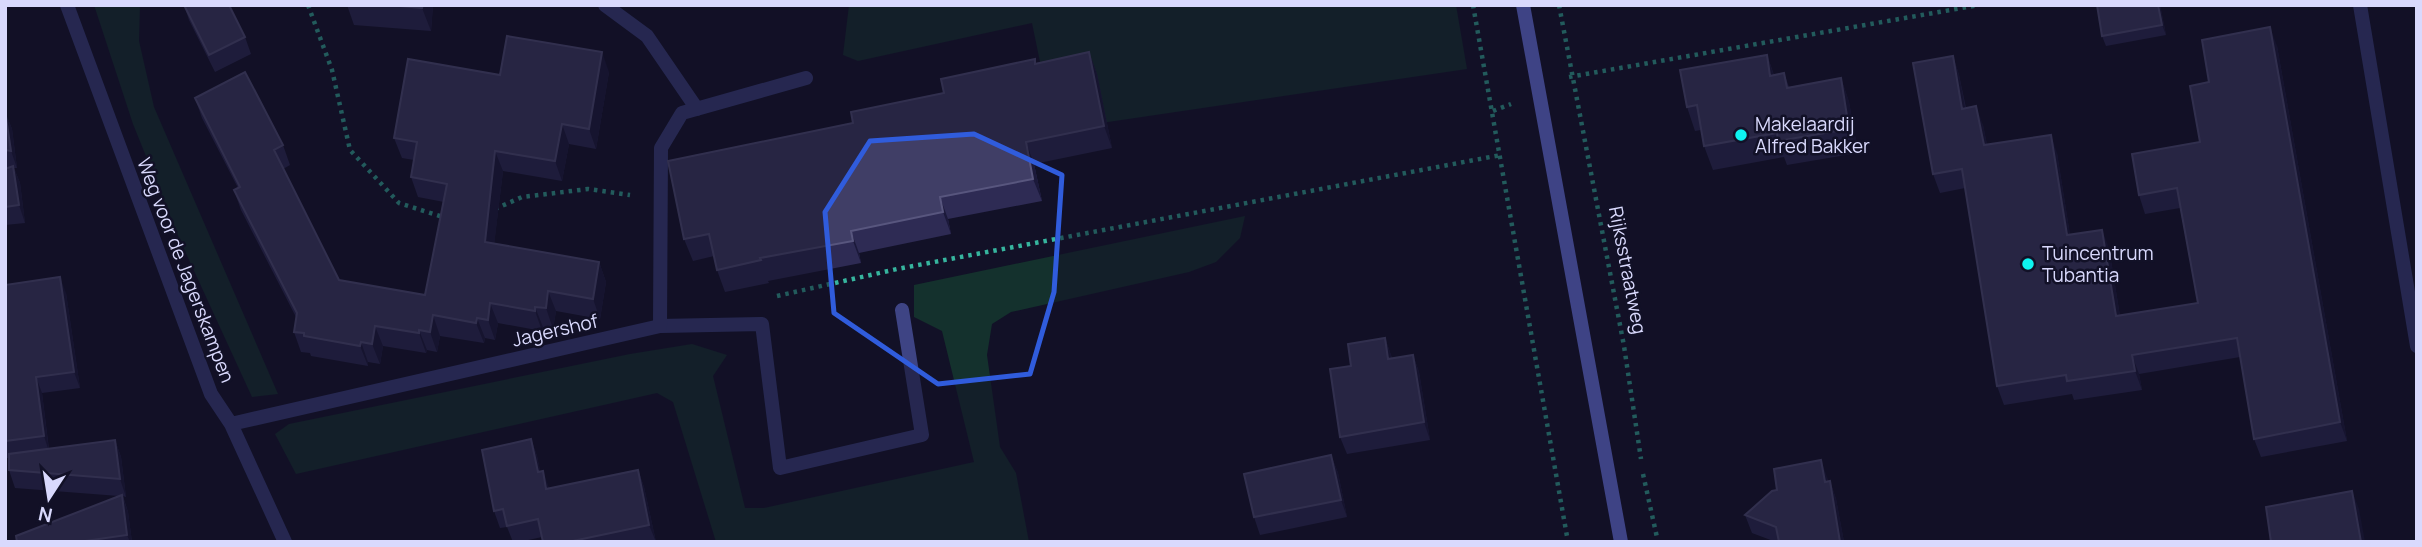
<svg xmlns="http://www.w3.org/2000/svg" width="2422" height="547" viewBox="0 0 2422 547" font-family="Manrope,sans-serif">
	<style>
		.green { fill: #14312d }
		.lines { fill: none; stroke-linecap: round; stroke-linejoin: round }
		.path { stroke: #36b59e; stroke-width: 4.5; stroke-dasharray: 3.5 5; stroke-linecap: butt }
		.service { stroke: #3e4484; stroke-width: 14 }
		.minor { stroke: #3e4484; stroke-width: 14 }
		.secondary { stroke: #7480f9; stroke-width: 14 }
		.wall { fill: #2e2b54 }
		.shaded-wall { fill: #1b193a }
		.building { fill: #403e66; stroke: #58567e; stroke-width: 2 }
		.marked { fill: none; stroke: #305cdc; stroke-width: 5; stroke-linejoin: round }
		.poi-dot { fill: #0ef4f1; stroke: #121127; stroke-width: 2.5 }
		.labels { text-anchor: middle; stroke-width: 5; stroke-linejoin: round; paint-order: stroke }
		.poi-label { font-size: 19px; fill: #d9d9fd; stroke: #121127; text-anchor: start }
		.street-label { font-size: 19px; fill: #d9d9fd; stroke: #121127 }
	</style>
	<rect width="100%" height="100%" fill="#121127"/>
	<path class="green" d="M94,5h46l-1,36 15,66 124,287 -26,3 -73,-159 -46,-114z
		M849,5h607l11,64 -413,61 -22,-107 -174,38 -15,-6z
		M1245,216l-5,22 -24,24 -27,10 -178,40 -19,12 -5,31 13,92 16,26 13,69h-313l-43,-140 -16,-9 -361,81 -21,-40 14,-10 341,-70 62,-10 35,11 -14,21 32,132h19l210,-46 -32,-131 -28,-14v-32z"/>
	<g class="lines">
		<path class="path" d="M308,5l24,65 18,80 49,53 47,15
			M1473,5l95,537
			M1559,5l65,341 17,113
			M1569,77l410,-72
			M1493,111l18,-7
			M495,209l27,-12 66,-8 42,6
			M777,296l120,-27 604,-114
			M1643,474l15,68"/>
		<path class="service" d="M660,326l102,-2 18,144 142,-33 -20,-125"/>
		<path class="minor" d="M67,5l144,389 20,30 54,118
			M605,5l42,31 50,73
			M2360,5l57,341
			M231,424l429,-98 1,-178 21,-35 124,-35"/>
		<path class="secondary" d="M1523,5l98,537"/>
	</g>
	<path class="wall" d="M184,5l61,32 6,17 -36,18 -26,-52z
		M347,5h86l-2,26 -77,-6z
		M2160,5l6,30 -60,11 -4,-10z
		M2277,46l70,395 -86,16 -7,-18 -14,-82 -101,17 3,16 -68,10 -2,-6 -68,11 -7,-19 -32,-198 -25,5 -7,-19 20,-118 6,19 7,33 17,17 4,20 70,8 13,82 39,13 11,68 78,-13 -18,-95 -35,6 -6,-19 61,-53 9,-60z
		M1089,52l8,22 15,74 -78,16 8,37 -94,18 3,15 -92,19 2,10 -93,18 1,2 -44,9 -8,-22 -3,-14 -21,5 -9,-22 260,-146 92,-30z
		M1767,55l7,20 10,-2 5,14 52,-9 8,24 9,51 -71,12 -3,-8 -71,13 -9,-24 -3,-16 -6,1 -8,-24z
		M609,72l-13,77 -27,-5 -7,37 -59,-10 -9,73 105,18 7,20 -6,37 -44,-8 -3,18 -10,-2 -1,4 -44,-8 -3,17 -10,-2 -1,5 -44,-7 -3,16 -10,-2 -1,3 -43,-7 -3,18 -12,-2v4l-57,-10 -1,-3 -9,-1 -7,-20 2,-15 -55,-107 -7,-20 4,-2 -36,-70 -7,-20 88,47 7,20 -7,4 56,111 86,15 19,-93 -26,-5 -7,-20 3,-17 -12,-2 -8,-20 106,-63z
		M5,112l7,17 5,39h-3l6,15 5,40 -20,2v-56l4,-2h-4z
		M5,285l61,8 14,95 -38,5 7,56 66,-9 6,17 5,40 -3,-1 5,16 4,30h-115l102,-46 -104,-8 -6,-18v-12h-4z
		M1385,338l7,20 21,-3 6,17 11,68 -83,14 -7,-17 11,-71z
		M531,439l6,17 3,15 9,17 89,-18 6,17 12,55h-113l-1,-5 -23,5h-6l-6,-15 -7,1 -6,-17z
		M1331,455l7,18 9,44 -87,18 -6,-18z
		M1827,477l1,5 2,-1 6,18 8,43h-68l-24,-9 -7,-18 32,-25z"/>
	<path class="shaded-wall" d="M423,5h10l-2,26 -9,-23z
		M2158,5h2l6,30 -4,-10z
		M2270,27l7,19 70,395 -7,-19z
		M602,52l7,20 -13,77 -7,-20z
		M1089,52l8,22 15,74 -8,-22z
		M1767,55l8,24 -5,-3z
		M1953,56l6,19 10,53 -7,-19z
		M1841,78l8,24 9,51 -9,-24z
		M1976,106l7,19 8,39 -7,-19z
		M5,111l7,18 5,39 -6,-17z
		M562,124l7,20 -7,37 -7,-20z
		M2051,135l6,18 16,101 -6,-19z
		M1026,142l8,22 8,37 -9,-22z
		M495,151l8,20 -11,91 -7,-20z
		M13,166l7,17 5,40 -6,-18z
		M940,197l8,22 3,15 -8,-22z
		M2102,230l7,18 14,87 -7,-19z
		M851,231l8,22 2,10 -8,-22z
		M599,262l7,20 -6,37 -7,-20z
		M60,277l6,16 14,95 -6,-16z
		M548,291l8,20 -3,18 -7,-21z
		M490,303l8,20 -3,17 -7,-20z
		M535,307l8,20 -1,4 -7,-20z
		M433,315l7,21 -3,16 -7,-20z
		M477,318l8,20 -1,5 -8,-20z
		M375,326l8,20 -3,18 -8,-20z
		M419,330l8,20 -1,3 -7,-20z
		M1385,338l6,17 3,21 -6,-17z
		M361,342l7,20v4l-8,-20z
		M1413,355l6,17 11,68 -6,-18z
		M2132,355l7,19 3,16 -7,-19z
		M36,377l6,16 7,59 -5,-16z
		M531,439l6,17 7,33 -6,-17z
		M115,440l6,17 5,40 -6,-18z
		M1331,455l7,18 9,44 -6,-17z
		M1821,460l6,17 4,22 -6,-17z
		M638,470l6,17 12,55 -7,-17z
		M543,471l6,17 -3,1z
		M1830,481l6,18 8,43h-4z
		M2352,491l7,18 6,33h-4z
		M122,495l6,17 4,30h-2l-3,-7z"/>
	<path class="building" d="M184,5h45l16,32 -36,18z
		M389,5h34l-1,3z
		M2097,5h61l4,20 -60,11z
		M2270,27l70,395 -86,17 -17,-101 -105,17 3,16 -68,10 -1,-6 -69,11 -35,-217 -29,5 -20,-111 40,-7 9,53 14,-3 8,39 67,-10 16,100 35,-5 14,86 82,-13 -21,-115 -38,7 -7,-41 68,-12 -10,-56 19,-4 -7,-42z
		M507,36l95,16 -13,77 -27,-5 -7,37 -60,-10 -10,91 114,20 -6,37 -45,-8 -2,17 -11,-1v4l-45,-8 -2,17 -11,-2 -1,5 -43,-8 -3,17 -11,-2v3l-44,-7 -3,18 -11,-2 -1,4 -56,-10v-3l-10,-1 3,-19 -63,-123 6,-3 -45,-89 50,-26 38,73 -9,5 65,130 86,15 22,-111 -36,-7 6,-35 -23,-4 14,-79 92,16z
		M1089,52l15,74 -78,16 7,37 -93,18 3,15 -92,19 2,10 -93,17 1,2 -44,10 -8,-36 -25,5 -16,-78 185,-38 -2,-11 93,-19 -3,-14 94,-20v5z
		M1767,55l3,21 14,-3 3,15 54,-10 8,51 -71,12 -1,-8 -73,13 -7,-41 -10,2 -7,-37z
		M5,112v-1l6,40 -6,-1z
		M13,166l6,39 -14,2v-38z
		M60,277l14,95 -38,5 8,59 -39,5v-156z
		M1385,338l3,21 25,-4 11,67 -84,15 -10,-68 21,-3 -3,-22z
		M531,439l7,33 5,-1 3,18 92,-19 11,55 -81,17h-25l-5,-23 -31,7 -4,-17 -9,2 -12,-61z
		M115,440l5,39 -111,-9v-16z
		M1331,455l10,45 -87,17 -10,-43z
		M1821,460l4,22 5,-1 10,61h-61l-3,-15 -31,-12 27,-24 5,-1 -3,-21z
		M2352,491l9,51h-90l-5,-35z
		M122,495l5,40 -49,7h-61l-1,-6z"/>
	<path d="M0 0H2422V547H0ZM974,134l88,41 -8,117 -24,82 -92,10 -104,-71 -9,-101 45,-71z" fill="#121127" fill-opacity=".55" fill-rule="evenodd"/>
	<path class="marked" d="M974,134l88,41 -8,117 -24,82 -92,10 -104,-71 -9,-101 45,-71z"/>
	<g class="poi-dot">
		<circle cx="1741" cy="135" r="7"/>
		<circle cx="2028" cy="264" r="7"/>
	</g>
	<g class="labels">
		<g class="poi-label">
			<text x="1755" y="131">Makelaardij<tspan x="1755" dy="22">Alfred Bakker</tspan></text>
			<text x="2042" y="260">Tuincentrum<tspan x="2042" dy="22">Tubantia</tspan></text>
		</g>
		<g class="street-label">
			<text transform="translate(186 270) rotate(69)" y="7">Weg voor de Jagerskampen</text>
			<text transform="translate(1628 270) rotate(79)" y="7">Rijksstraatweg</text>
			<text transform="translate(555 330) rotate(-13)" y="7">Jagershof</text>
		</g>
	</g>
	<rect width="2422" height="547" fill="none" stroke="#d9d9fd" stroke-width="14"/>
	<g transform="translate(49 498) rotate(192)" stroke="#121127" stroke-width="5" paint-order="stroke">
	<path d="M0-5L12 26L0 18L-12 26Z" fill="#d9d9fd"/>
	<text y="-10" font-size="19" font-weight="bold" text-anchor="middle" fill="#d9d9fd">N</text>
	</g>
</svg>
